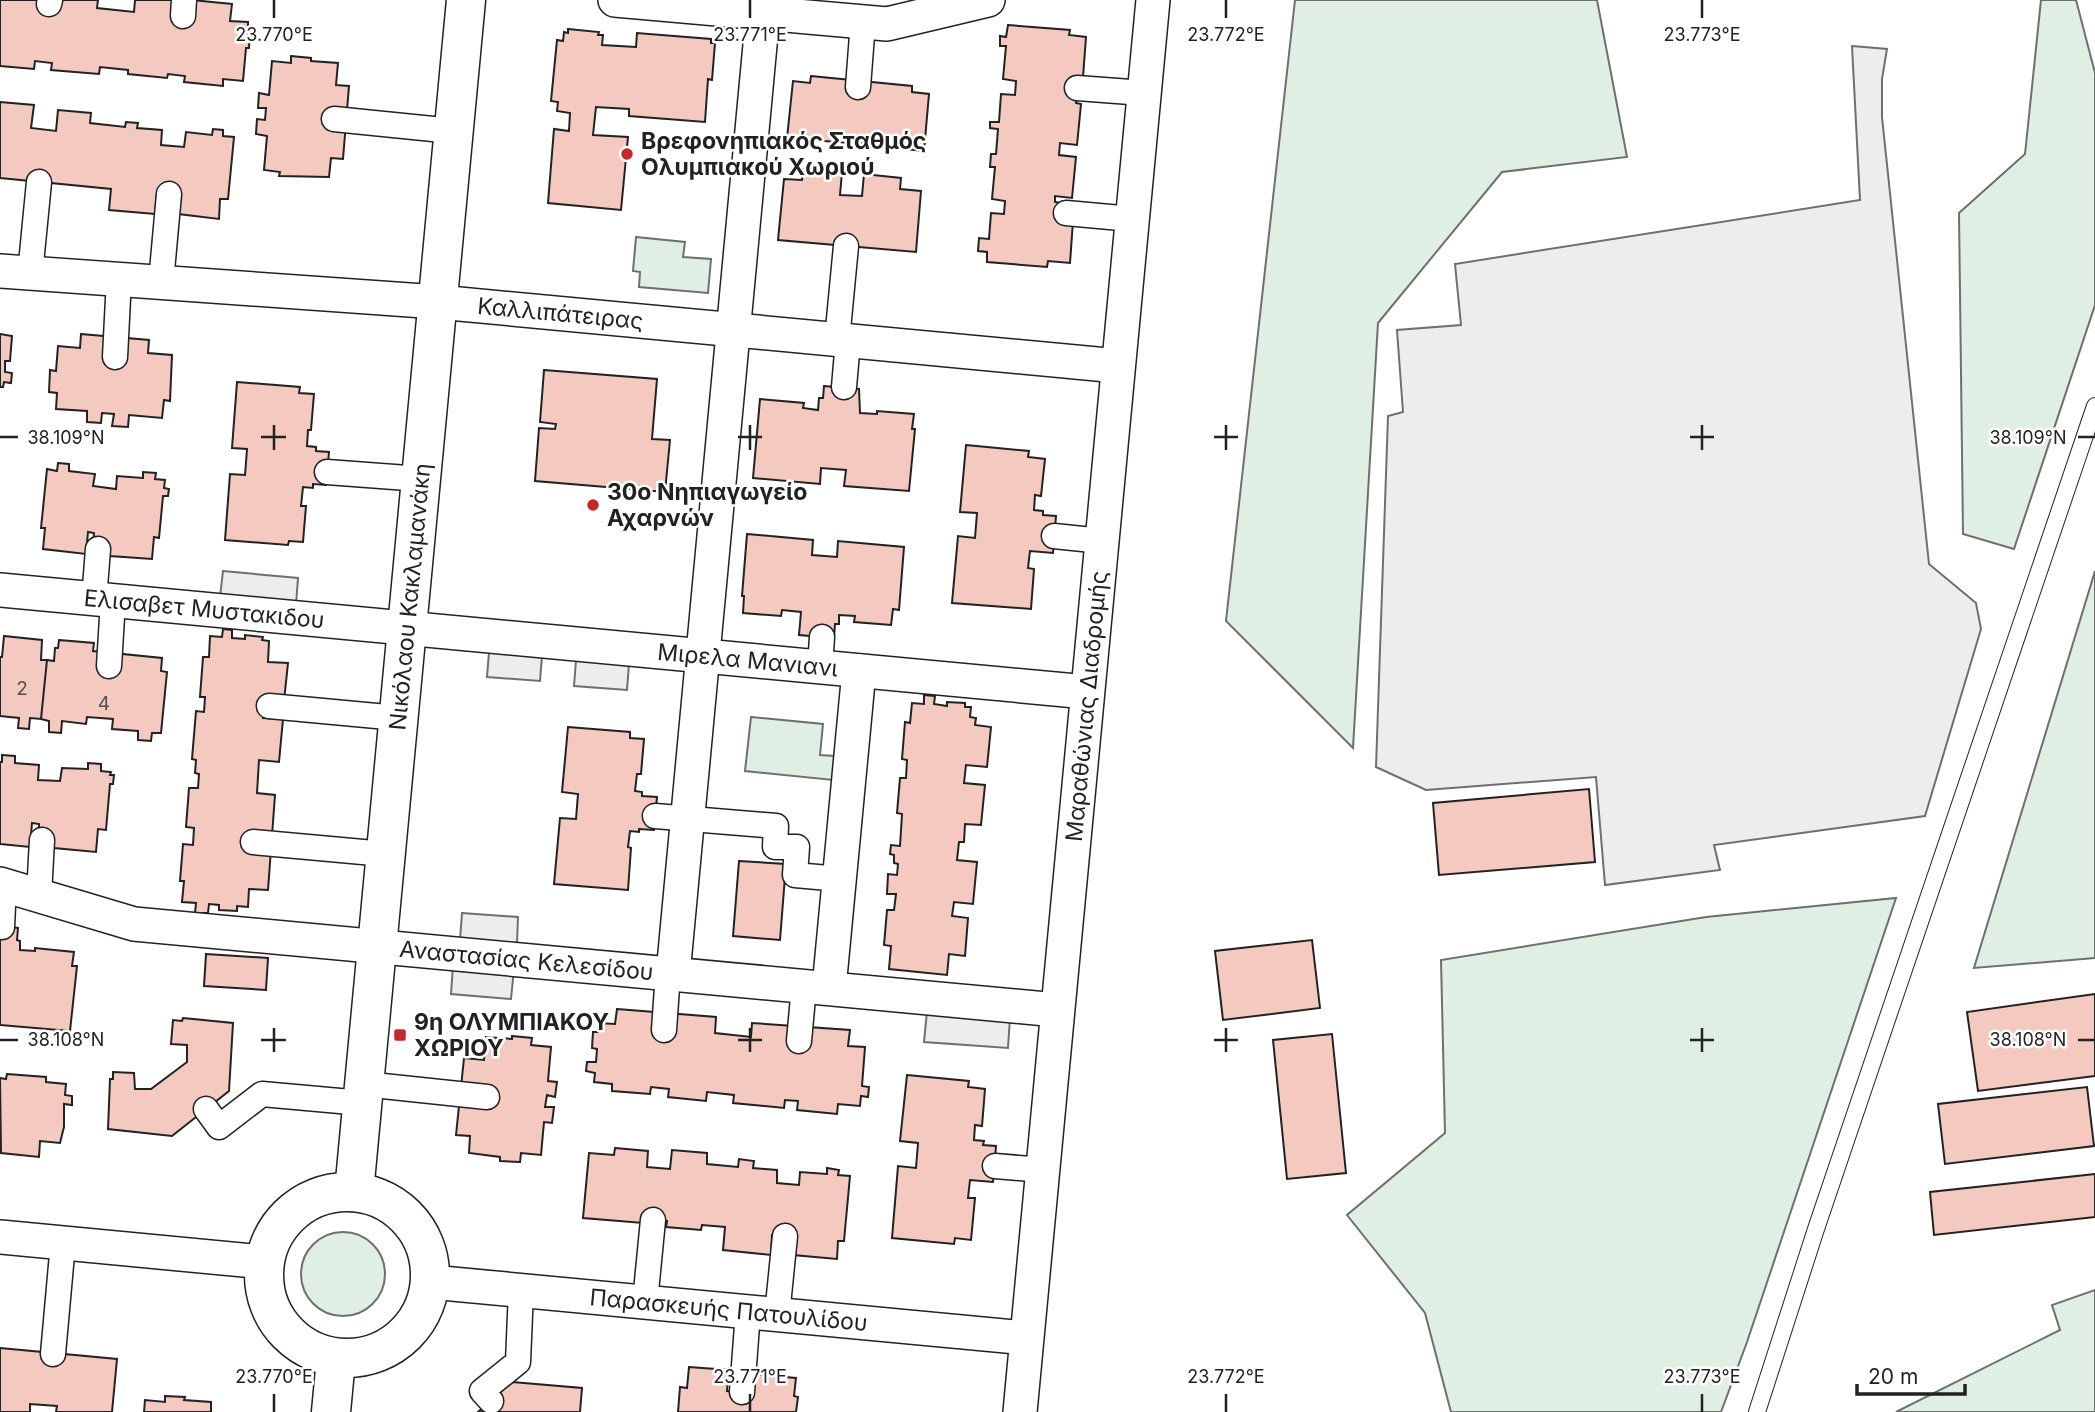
<svg xmlns="http://www.w3.org/2000/svg" width="2095" height="1412" viewBox="0 0 2095 1412" font-family="Inter,sans-serif">
	<style>
		.green { fill: #e0efe3; stroke: #6f6f6f; stroke-width: 2 }
		.parking { fill: #ededed; stroke: #6f6f6f; stroke-width: 2 }
		.building { fill: #f3c9c0; stroke: #222; stroke-width: 2 }
		.lines { fill: none; stroke-linecap: round; stroke-linejoin: round }
		.service-casing { stroke: #222; stroke-width: 18 }
		.pedestrian-casing { stroke: #222; stroke-width: 27 }
		.minor-casing { stroke: #222; stroke-width: 36 }
		.tertiary-casing { stroke: #222; stroke-width: 41 }
		.service { stroke: #fff; stroke-width: 16 }
		.pedestrian { stroke: #fff; stroke-width: 24 }
		.minor { stroke: #fff; stroke-width: 33 }
		.tertiary { stroke: #fff; stroke-width: 38 }
		.ticks { fill: none; stroke: #222; stroke-width: 2.5 }
		.poi-dot { fill: #c62828; stroke: #fff; stroke-width: 2.5 }
		.labels { text-anchor: middle; stroke-width: 5; stroke-linejoin: round; paint-order: stroke }
		.number-label { font-size: 19px; fill: #564c4a }
		.poi-label { font-size: 23px; font-weight: bold; fill: #222; stroke: #fff; text-anchor: start }
		.street-label { font-size: 23px; fill: #222; stroke: #fff }
		.ticks-label { font-size: 18px; text-anchor: middle; fill: #222; stroke: #fff; stroke-width: 5; stroke-linejoin: round; paint-order: stroke }
	</style>
	<rect width="100%" height="100%" fill="#fff"/>
	<path class="green" d="M1295,0h302l30,157 -125,15 -124,151 -25,425 -127,-127z
		M2041,0h35l19,73v232l-81,244 -51,-15 -4,-321 66,-59z
		M636,237l49,5 -2,15 28,2 -3,34 -69,-6 1,-15 -7,-1z
		M2095,571v387l-121,10z
		M751,717l72,7 -3,31 15,1 -2,24 -88,-9z
		M1896,898l-149,444 -26,70h-270l-26,-99 -78,-98 98,-82 -4,-173 265,-43z
		M301 1274a42 42 0 1 1 84 0a42 42 0 1 1-84 0Z
		M2095,1290v122h-199l164,-82 -8,-25z"/>
	<path class="parking" d="M1852,46l35,3 -5,30v38l47,447 47,39 5,26 -56,187 -211,29 6,25 -115,15 -9,-108 -170,13 -50,-23 12,-351 15,-4 -6,-82 64,-5 -6,-61 405,-64z
		M223,571l75,7 -2,27 -76,-8z
		M489,652l53,4 -2,25 -53,-4z
		M576,660l53,4 -2,26 -53,-4z
		M462,913l56,4 -1,27 -57,-4z
		M453,965l61,4 -3,30 -60,-5z
		M927,1011l83,6 -2,31 -84,-6z"/>
	<path class="building" d="M0,0h98l-1,8 37,4 1,-12h57l40,4 -2,17 18,1v8l2,1 -1,17h-3l-3,33 -20,-2v7l-39,-4 1,-6 -17,-2 -1,4 -39,-4v-4l-28,-3 -1,7 -48,-4 1,-7 -17,-2 -1,8 -34,-3z
		M1008,25l62,5 -1,5 17,2 -3,40h-5l-2,26 5,1 -4,41 -17,-2 -1,12 17,2 -4,41 -17,-2v6l12,2 6,17 -3,42 -22,-2 -1,6 -60,-5v-10l-9,-1 1,-13 10,1 2,-26 13,1 1,-13 -13,-2 3,-32h-5l1,-13h5l2,-25 -8,-1v-6h9l2,-28 14,1 1,-14 -13,-2 3,-33h-6v-10l6,1z
		M568,29l31,3 -1,3h5l-1,10 34,2 1,-14 74,6v4h4l-3,37 -4,-1 -3,43 -76,-6v-7l-33,-2 -3,28 35,2 -7,73 -73,-7 6,-74 15,2 1,-18 -13,-2 1,-9 -7,-1 6,-61 6,1 1,-9 4,1z
		M291,56l20,2v3l27,2 -2,22 13,1 -6,73 -12,-1 -2,19 -50,-1 1,-4 -16,-2 3,-34 -11,-2 1,-15 8,1 1,-12h-8l1,-15 10,2 3,-34 19,2z
		M811,76l101,10v6l17,2 -5,57 -62,-6 1,-6 -15,-2v6l-61,-5 6,-57 17,2z
		M0,102l34,3 -3,23 25,3 2,-21 33,3 -1,10 35,4 1,-5 12,1 -1,5 25,2 -1,15 23,2 2,-15 26,3 1,-6 10,1v6l11,1 -6,62h-8l-1,20 -41,-5 -21,-21 -2,21 -46,-4 2,-21 -111,-11z
		M803,169l39,3 -2,23 22,1 2,-22 37,4 -1,11 21,2 -5,61 -138,-12 6,-61 18,1z
		M0,334l12,2 -2,25h-5v11l7,1 -1,10 -7,-1 -1,5h-3z
		M81,334l68,6 -1,13 24,2 -2,46 -6,-1 -2,18 -33,-3 -1,12 -16,-1 2,-12 -12,-1 -1,10 -14,-1v-11l-31,-2 1,-16 -8,-1 1,-22 6,1 2,-25 22,2z
		M544,370l113,9 -5,60 18,1 -5,52 -130,-11 4,-53 16,1 1,-5 -16,-2z
		M237,382l63,5 -1,6 15,1 -3,36h-3l-1,16 9,1v4l13,1 -3,33 -13,-1v4l-10,-1 -2,19h5l-3,36 -14,-1 -1,4 -63,-5 5,-66 15,1 2,-26 -15,-1z
		M824,386l35,3 1,24 17,1v-3l37,3 -2,15h3l-6,62 -65,-5 2,-16 -25,-2 -1,16 -67,-6 7,-79 44,4 -1,5 15,2 1,-12h4z
		M966,445l63,6 -1,6 17,2 -4,37 -6,-1 -1,15 9,1v4l13,1 -3,37 -23,-2 -2,17 6,1 -3,40 -79,-6 6,-67 17,2 2,-25 -17,-1z
		M58,463l11,1v7l26,3 -2,12 23,3 1,-13 26,2v-6l13,1 -1,6 10,1 -1,8 5,1 -1,7h-5l-4,42 -5,-1 -2,22 -42,-3v-6l-17,-2 1,-15 -6,-1 -2,22 -43,-5 2,-21h-4l6,-59 10,2z
		M747,534l66,6 -1,15 25,2 1,-16 66,6 -5,63 -6,-1 -2,16 -37,-3 1,-6 -16,-1v9h-4l-1,14 -12,-1 -23,-2 2,-23 -19,-2 -1,6 -38,-3 1,-17h-2z
		M223,629l9,1v8l13,1v-4l18,2 -1,3 7,1 -1,21 20,1 -4,38 -20,9 -1,8 20,1 -4,43 -20,-2 -2,33 18,2 -7,95 -19,-1 -1,18 -11,-1v5l-18,-1v-5l-10,-1 -1,9h-13l1,-10 -14,-1 2,-21h-4l3,-37 10,1 1,-17 -8,-1 3,-39h9l1,-14 -4,-1 1,-13 -4,-1 4,-48 8,1 1,-15h-5l3,-40h6l1,-21 12,1z
		M4,636l38,4 -1,20h6l-6,59 -11,-1 -1,11 -11,-1 1,-10 -19,-2v-59h2z
		M59,640l35,3 -1,8 69,7 -1,13 6,1 -6,61h-9l-1,8 -13,-1v-9l-26,-2 1,-10 -26,-2 -1,7 -24,-3 -1,12 -12,-1v-11l-8,-2 6,-59 7,1 1,-13h3z
		M924,695l11,1 -1,8 13,2v-4l18,1v4h6l-1,10 6,1 -1,7 16,2 -4,40 -21,-2 -2,18 21,2 -4,40 -16,-1 -1,18h-5l-2,18 20,2 -4,42 -19,-2 -2,14 16,2 -3,38 -16,-2 -2,21 -58,-6 2,-23 -7,-1 3,-35h7l2,-16h-9l1,-20 9,1 1,-11 -4,-1v-8l-4,-1 1,-9 9,1 2,-32 -5,-1 3,-35h6l1,-18 -5,-1 3,-37 5,1 2,-20 12,1z
		M568,727l62,5v6l14,1 -3,35h-4l-2,17 7,1v4l15,1 -3,33 -15,-1v3l-9,-1 -2,16 3,1 -3,42 -74,-6 6,-66 16,1 2,-25 -16,-2z
		M2,755l13,1v7l24,2 -1,15 22,1 2,-13 26,1v-6l13,1v7l10,1 -1,3h4l-1,9h-3l-4,46 -8,-1 -2,23 -42,-4v-7l-16,-1 1,-16 -7,-1 -2,24 -30,-3v-82h2z
		M1589,789l6,73 -156,13 -6,-72z
		M739,861l47,3 -6,76 -47,-4z
		M0,926l18,2 -1,12 3,1v9l15,1v-3l39,4 -2,14h5l-7,65 -70,-6z
		M1312,940l8,68 -97,12 -8,-69z
		M206,954l62,4 -2,32 -62,-4z
		M2095,994v82l-117,15 -11,-79z
		M617,1009l99,8 -1,16 36,4 1,-14 98,7 -2,16 17,1 -3,39 7,1 -1,10 -7,-1 -1,10 -22,-2 -1,10 -40,-4 1,-9 -13,-1 -1,8 -51,-5 1,-8 -27,-3 -1,9 -38,-4 1,-8 -18,-2 -1,7 -38,-3v-7l-18,-2 1,-9 -9,-2 1,-9h9l1,-13 -5,-1 1,-16h5l1,-9 16,1z
		M183,1018l50,5 -4,68 -57,45 -64,-7 2,-50h3v-7l21,1 1,16h16l36,-27v-17l-16,-1 2,-24 9,1z
		M1332,1034l14,139 -59,6 -14,-139z
		M512,1036l20,2 -1,7 20,2 -3,34 9,1 -2,15 -8,-2 -2,12h9l-2,16 -8,-1 -3,33 -20,-2 -1,9 -20,-1v-4l-31,-4 1,-17 -14,-1 8,-77 20,2 2,-23 26,2z
		M7,1074l39,3v5l20,2 -1,11 7,1v9l-8,-1v23l-4,16 -20,-2 -1,16 -38,-4 -1,-75 6,1z
		M907,1075l62,6 -1,6 17,2 -3,37 -7,-1 -1,15 10,1 -1,4 13,1 -3,36 -23,-2 -2,18h7l-4,42 -16,-2 -1,6 -62,-6 6,-72 18,2 2,-25 -18,-2z
		M2087,1087l7,59 -149,18 -7,-60z
		M615,1148l33,3 -1,16 23,2 2,-19 35,3v11l31,3 1,-8 15,2 -1,7 24,2v13l22,2 1,-13 27,2v-6l12,2 -1,5 12,1 -6,65h-6l-1,18 -44,-4 2,-19 -23,-1 -1,20 -48,-5 2,-23 -23,-2 -1,5 -35,-3 1,-6 -24,-1v3l-60,-5 6,-65 25,2z
		M2095,1174v43l-161,18 -4,-43z
		M0,1348l117,11 -5,53h-56l1,-6 -27,-2v8h-30z
		M689,1367l40,3 -2,21 24,2 1,-19 44,4 -2,18 4,1 -2,15h-118l2,-25 7,1z
		M512,1382l70,6 -2,24h-102z
		M165,1396l20,1 -1,3 27,2v10h-67l1,-12 20,2z"/>
	<g class="lines">
		<defs>
			<path id="service" d="M1757,1412l59,-183 279,-823"/>
			<path id="pedestrian" d="M49,4l1,-4
				M183,16l1,-16
				M858,87l5,-65
				M1077,88l67,5
				M334,119l119,12
				M1066,213l66,6
				M30,274l9,-92
				M161,282l8,-88
				M837,340l9,-94
				M115,357l4,-78
				M844,387l4,-46
				M327,472l94,7
				M1054,536l48,5
				M94,600l4,-51
				M109,666l4,-65
				M820,667l2,-30
				M269,706l129,12
				M655,816l121,10 -1,21h22l-2,28 45,4
				M253,842l132,12
				M39,895l3,-55
				M2,927l2,-42
				M664,1030l4,-57
				M799,1041l5,-55
				M364,1084l123,13
				M206,1109l13,18 43,-33 100,9
				M995,1166l48,4
				M645,1302l8,-82
				M777,1315l8,-79
				M53,1354l10,-111
				M742,1392l6,-80
				M491,1401l-9,-10 36,-29 3,-71"/>
			<g id="minor">
				<path d="M615,0l272,24 101,-24"/>
				<path id="s1" d="M0,271l438,31 680,64"/>
				<path id="s2" d="M0,590l1087,102"/>
				<path id="s3" d="M0,884l134,40 923,86"/>
				<path d="M673,974l90,-961"/>
				<path d="M829,988l30,-317"/>
				<path d="M0,1237l264,25"/>
				<path id="s4" d="M431,1282l595,56"/>
				<path id="s5" d="M1020,1412l133,-1412"/>
			</g>
			<g id="tertiary">
				<circle cx="347" cy="1275" r="83"/>
				<path id="s6" d="M354,1192l112,-1192"/>
				<path d="M331,1412l5,-53"/>
			</g>
		</defs>
		<use href="#service" class="service-casing"/>
		<use href="#pedestrian" class="pedestrian-casing"/>
		<use href="#minor" class="minor-casing"/>
		<use href="#tertiary" class="tertiary-casing"/>
		<use href="#service" class="service"/>
		<use href="#pedestrian" class="pedestrian"/>
		<use href="#minor" class="minor"/>
		<use href="#tertiary" class="tertiary"/>
	</g>
	<path class="ticks" d="M274,0v18M750,0v18M1226,0v18M1702,0v18M274,425v25M750,425v25M1226,425v25M1702,425v25M0,437h18M261,437h25M738,437h24M1214,437h24M1690,437h24M2078,437h17M274,1028v24M750,1028v24M1226,1028v24M1702,1028v24M0,1040h18M261,1040h25M738,1040h24M1214,1040h24M1690,1040h24M2078,1040h17M274,1394v18M750,1394v18M1226,1394v18M1702,1394v18"/>
	<g class="poi-dot">
		<circle cx="627" cy="154" r="7"/>
		<circle cx="593" cy="505" r="7"/>
		<rect x="393" y="1028" width="14" height="14" rx="3.5"/>
	</g>
	<g class="labels">
		<g class="number-label">
			<text x="22" y="695">2</text>
			<text x="104" y="710">4</text>
		</g>
		<g class="poi-label">
			<text x="641" y="149">Βρεφονηπιακός Σταθμός<tspan x="641" dy="26">Ολυμπιακού Χωριού</tspan></text>
			<text x="607" y="500">30ο Νηπιαγωγείο<tspan x="607" dy="26">Αχαρνών</tspan></text>
			<text x="414" y="1030">9η ΟΛΥΜΠΙΑΚΟΥ<tspan x="414" dy="26">ΧΩΡΙΟΥ</tspan></text>
		</g>
		<g class="street-label">
			<text dy="8" stroke="none"><textPath href="#s1" startOffset="562">Καλλιπάτειρας</textPath></text>
			<text dy="8" stroke="none"><textPath href="#s6" startOffset="598">Νικόλαου Κακλαμανάκη</textPath></text>
			<text dy="8" stroke="none"><textPath href="#s2" startOffset="205">Ελισαβετ Μυστακιδου</textPath></text>
			<text dy="8" stroke="none"><textPath href="#s2" startOffset="751">Μιρελα Μανιανι</textPath></text>
			<text dy="8" stroke="none"><textPath href="#s5" startOffset="709">Μαραθώνιας Διαδρομής</textPath></text>
			<text dy="8" stroke="none"><textPath href="#s3" startOffset="534">Αναστασίας Κελεσίδου</textPath></text>
			<text dy="8" stroke="none"><textPath href="#s4" startOffset="299">Παρασκευής Πατουλίδου</textPath></text>
		</g>
	</g>
	<g class="ticks-label">
		<text x="274" y="41">23.770°E</text>
		<text x="750" y="41">23.771°E</text>
		<text x="1226" y="41">23.772°E</text>
		<text x="1702" y="41">23.773°E</text>
		<text x="66" y="444">38.109°N</text>
		<text x="2028" y="444">38.109°N</text>
		<text x="66" y="1046">38.108°N</text>
		<text x="2028" y="1046">38.108°N</text>
		<text x="274" y="1383">23.770°E</text>
		<text x="750" y="1383">23.771°E</text>
		<text x="1226" y="1383">23.772°E</text>
		<text x="1702" y="1383">23.773°E</text>
	</g>
	<path d="M1857 1384v10h108v-10" fill="none" stroke="#222222" stroke-width="3.5"/>
	<text x="1868" y="1384" font-size="21" fill="#222222" stroke="#ffffff" stroke-width="5" paint-order="stroke">20 m</text>
</svg>
